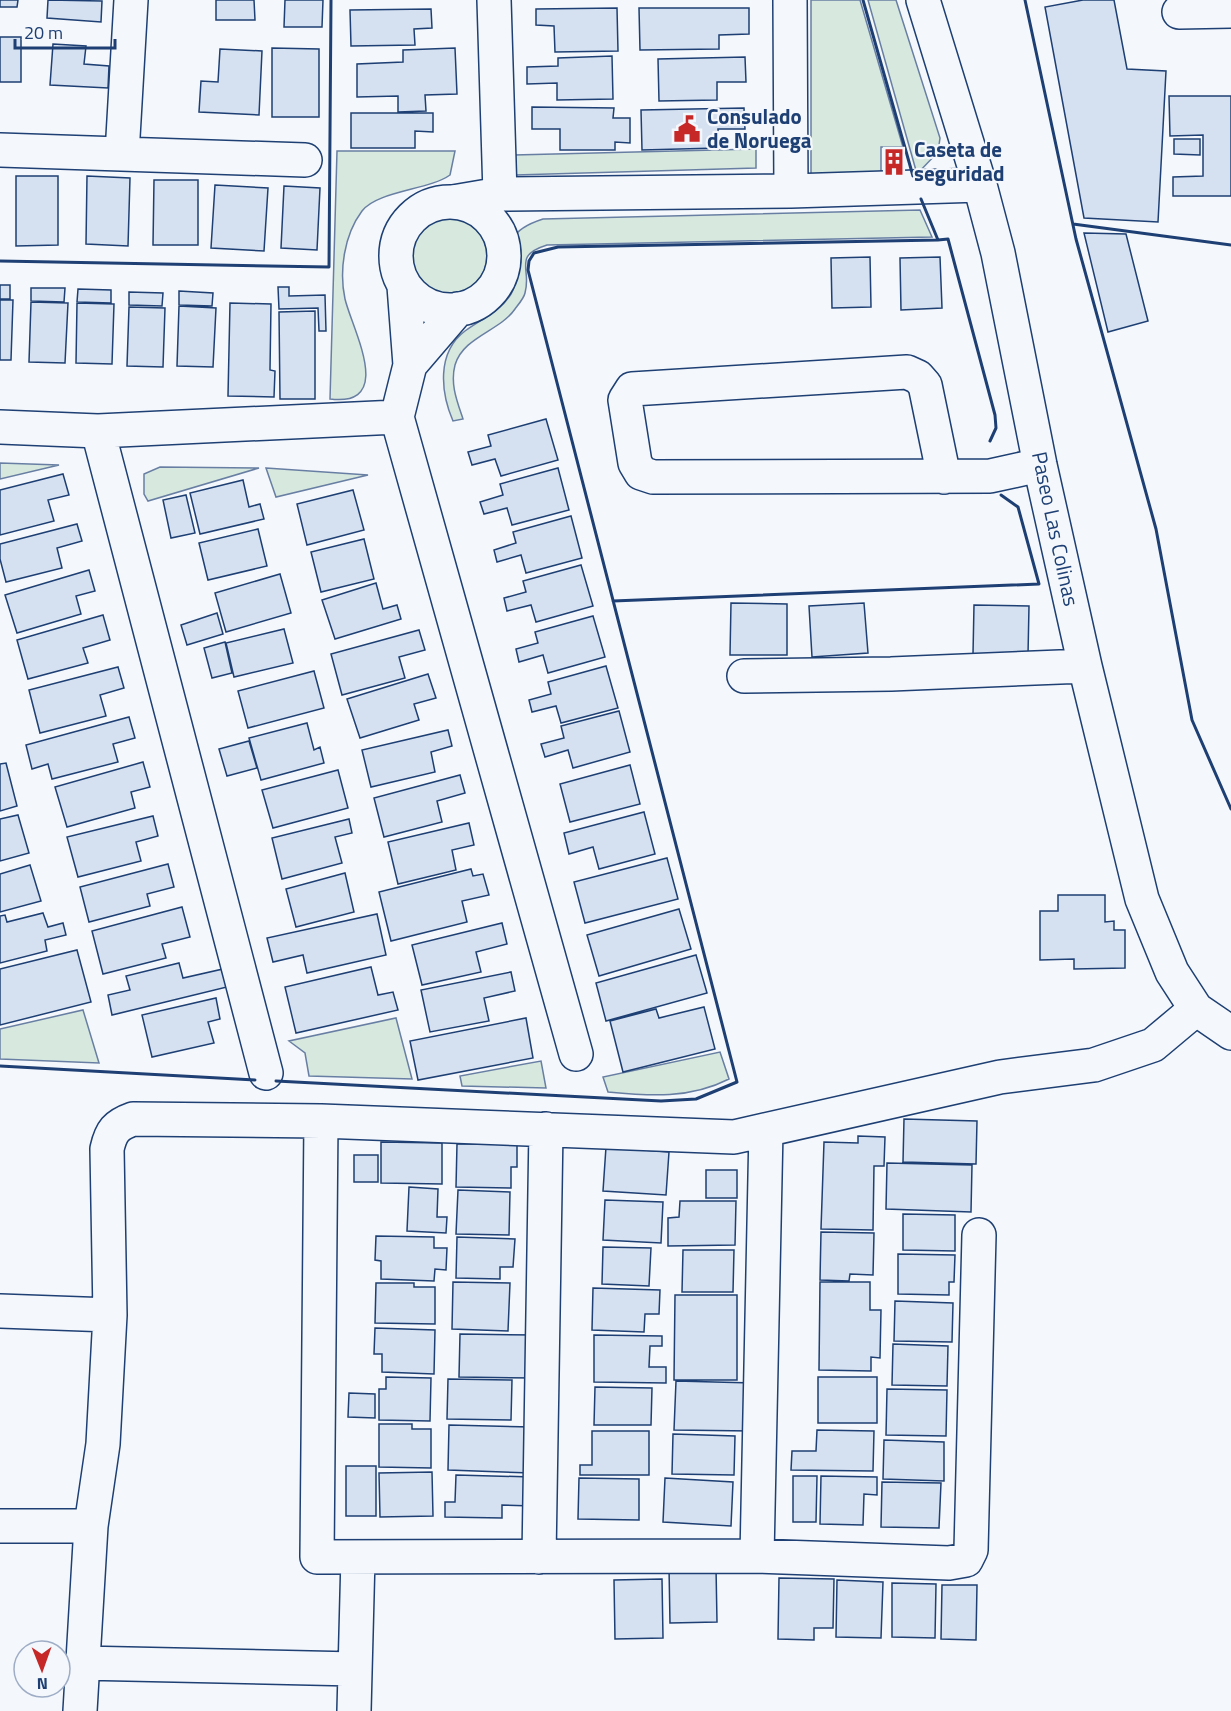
<svg xmlns="http://www.w3.org/2000/svg" width="1231" height="1711" viewBox="0 0 1231 1711" font-family="'Titillium Web',sans-serif">
	<style>
		.green { fill: #d7e8df; stroke: #687fa3; stroke-width: 1.5 }
		.building { fill: #d5e0f0; stroke: #1d3f73; stroke-width: 1.5 }
		.lines { fill: none; stroke-linecap: round; stroke-linejoin: round }
		.minor-casing { stroke: #1d3f73; stroke-width: 36 }
		.minor { stroke: #f4f7fb; stroke-width: 33 }
		.wall { stroke: #1d3f73; stroke-width: 3 }
		.labels { text-anchor: middle; stroke-width: 4.5; stroke-linejoin: round; paint-order: stroke }
		.poi-label { font-size: 21px; font-weight: bold; fill: #1d3f73; stroke: #f4f7fb; text-anchor: start }
		.street-label { font-size: 21px; fill: #1d3f73; stroke: #f4f7fb }
	</style>
	<rect width="100%" height="100%" fill="#f4f7fb"/>
	<path class="green" d="M811,0h49l43,147h-22v27l-70,2z
		M868,0h28l44,138 -2,14 -21,22z
		M756,149v19l-241,7 -1,-20z
		M337,151h118l-5,24c-21,15 -73,16 -88,36 -18,24 -23,60 -17,88 7,30 51,108 -15,100z
		M920,210l12,27 -385,8c-35,11 -15,24 -22,48 -1,5 -7,12 -10,16 -15,22 -52,28 -60,56 -5,19 2,36 8,54l-10,2c-12,-28 -17,-68 12,-90 16,-12 35,-19 46,-37 17,-29 -27,-56 32,-75z
		M411 256a38 38 0 1 1 76 0a38 38 0 1 1-76 0Z
		M0,463l59,2 -59,14z
		M160,467l99,1 -111,33 -4,-7v-20z
		M266,468l102,7 -92,22z
		M83,1010l16,53 -99,-4v-30z
		M396,1018l16,61 -103,-3 -4,-23 -16,-12z
		M720,1052l9,27c-39,20 -79,17 -121,13l-5,-15z
		M541,1061l5,27 -84,-2 -2,-10z"/>
	<path class="building" d="M0,0h18l-1,7h-17z
		M48,0l54,1 -1,21 -54,-4z
		M216,0h38l1,20h-39z
		M285,0h38l-1,27h-38z
		M1083,0h31l13,69 39,2 -8,151 -74,-4 -39,-211z
		M617,8l1,43 -63,1 -1,-26 -18,-1v-16z
		M639,8h110v26l-30,1v14l-79,1z
		M431,9l1,19 -18,1 1,16 -64,1 -1,-36z
		M0,37h21v45h-21z
		M53,44l33,2 -2,18 25,2 -1,22 -58,-3z
		M272,48l47,1v68h-47z
		M455,48l2,46 -32,1 1,16 -28,1v-16l-41,1v-33l46,-2v-12z
		M220,49l42,2 -3,64 -60,-3 2,-31 17,1z
		M612,56l1,43 -56,1v-17l-30,1v-17l31,-1v-8z
		M745,57l1,25h-29v18l-58,1 -1,-42z
		M1169,96h62v100h-58v-19l30,-1v-41l-33,1z
		M532,107l82,1 -1,10h17v25l-15,-1v8h-55v-21h-28z
		M744,108l1,21h-27v19l-76,2 -1,-40z
		M351,113h82v19l-18,-1v17h-64z
		M1174,139h26v16l-26,-1z
		M884,149l19,1 1,24 -20,-1z
		M16,176h42v69l-42,1z
		M87,176l43,2 -2,68 -42,-2z
		M154,180h44v65h-45z
		M215,185l53,3 -4,63 -53,-3z
		M284,186l36,2 -3,62 -36,-2z
		M1084,233l42,1 22,87 -40,11z
		M870,257l1,50 -39,1 -1,-50z
		M940,257l2,51 -41,2 -1,-52z
		M0,285h10v14h-10z
		M278,287h11v9l36,-1 1,36h-7l-1,-23 -39,1z
		M31,288h34l-1,14 -33,-1z
		M78,289l33,1v13l-34,-1z
		M179,291l34,2 -1,13 -33,-1z
		M129,292l34,1 -1,13 -33,-1z
		M0,300h13l-2,60h-11z
		M31,302l37,1 -3,60 -36,-1z
		M77,303l37,1 -2,60 -36,-1z
		M230,303l41,1 -1,66 5,1 -1,26 -46,-1z
		M179,306l37,2 -3,59 -36,-1z
		M129,307l36,1 -2,59 -36,-1z
		M315,311v88h-35l-1,-87z
		M546,419l12,41 -57,16 -6,-17 -23,6 -4,-13 23,-6 -3,-11z
		M558,468l11,42 -57,15 -5,-17 -23,6 -4,-12 23,-7 -3,-11z
		M63,474l6,21 -21,5 6,21 -54,14v-45z
		M243,480l6,27 11,-3 4,15 -64,15 -10,-41z
		M353,490l11,40 -57,15 -10,-41z
		M186,495l9,38 -24,5 -8,-38z
		M571,516l11,42 -56,15 -5,-18 -24,7 -3,-12 22,-7 -3,-11z
		M77,524l5,17 -25,7 5,20 -56,14 -6,-23v-15z
		M258,529l9,37 -59,14 -9,-37z
		M364,539l10,40 -53,13 -10,-40z
		M581,565l12,41 -57,16 -5,-17 -24,6 -3,-13 22,-6 -3,-11z
		M89,570l6,21 -19,5 5,18 -64,19 -12,-38z
		M280,574l11,39 -65,19 -11,-39z
		M376,583l7,26 14,-4 4,14 -66,20 -13,-39z
		M731,603l56,1v51h-57z
		M864,603l4,50 -56,4 -3,-51z
		M974,605l55,1 -1,49 -55,-1z
		M217,613l6,21 -36,11 -6,-20z
		M103,615l7,25 -27,8 5,15 -60,16 -11,-39z
		M593,616l12,41 -57,16 -5,-18 -24,7 -3,-13 22,-6 -3,-11z
		M284,629l9,34 -59,14 -8,-34z
		M419,630l6,20 -26,7 6,21 -63,17 -11,-41z
		M225,642l7,31 -20,5 -8,-30z
		M606,666l12,42 -57,15 -5,-17 -24,6 -3,-12 22,-6 -3,-12z
		M118,667l6,21 -24,7 6,21 -66,17 -11,-43z
		M314,671l10,37 -76,20 -10,-37z
		M428,674l8,24 -22,6 5,16 -59,18 -13,-39z
		M619,711l11,41 -57,16 -5,-18 -23,7 -4,-13 23,-6 -3,-12z
		M129,717l6,21 -22,6 5,18 -66,17 -4,-15 -16,5 -6,-24z
		M307,723l7,27 6,-3 4,16 -63,17 -12,-42z
		M448,730l4,16 -21,6 4,20 -64,15 -9,-37z
		M249,741l8,27 -30,8 -8,-27z
		M143,762l7,25 -19,5 4,16 -68,19 -12,-40z
		M6,763l11,43 -17,5v-47z
		M630,765l10,39 -70,18 -10,-38z
		M338,770l10,38 -75,20 -11,-38z
		M460,775l5,18 -28,8 5,21 -58,15 -10,-39z
		M644,812l11,42 -56,15 -6,-22 -24,7 -5,-21z
		M18,815l11,38 -29,8v-42z
		M153,816l5,20 -22,6 5,19 -63,16 -11,-40z
		M349,819l3,14 -17,4 7,26 -60,16 -10,-41z
		M469,823l5,22 -22,5 4,20 -58,14 -10,-42z
		M667,858l11,41 -93,24 -11,-41z
		M168,864l6,23 -27,7 3,12 -61,16 -9,-35z
		M30,865l11,36 -41,11v-38z
		M471,869l2,7 10,-2 6,21 -27,6 5,21 -76,19 -12,-49z
		M345,873l9,39 -58,15 -10,-38z
		M1058,895h47v27l9,-1v9h11v38l-51,1v-10l-34,1v-49h18z
		M182,907l8,30 -28,7 4,14 -63,16 -11,-43z
		M679,909l12,40 -92,27 -12,-41z
		M43,913l5,14 15,-4 3,12 -21,5 2,11 -47,12v-47l5,-1 2,7z
		M377,914l9,41 -79,18 -4,-18 -30,7 -6,-24z
		M502,923l5,21 -31,8 5,20 -59,13 -10,-40z
		M77,950l14,52 -91,23v-56z
		M696,955l11,38 -101,28 -10,-38z
		M179,963l4,15 40,-9 4,18 -115,28 -4,-20 22,-5 -4,-14z
		M371,967l7,28 15,-3 5,18 -102,23 -11,-46z
		M511,972l4,19 -31,7 5,23 -59,11 -9,-42z
		M216,998l4,21 -12,3 6,21 -62,14 -10,-42z
		M704,1007l11,42 -92,23 -13,-51 46,-12 3,9z
		M526,1018l7,40 -115,22 -8,-39z
		M904,1119l73,2 -1,43 -73,-2z
		M858,1136l27,1 -1,29h-10l-1,64 -52,-1 3,-87 34,1z
		M381,1142l61,1v41l-61,-1z
		M457,1144h60v23h-6v21l-55,-1z
		M606,1147l63,5 -3,43 -63,-4z
		M354,1155h24v27h-24z
		M887,1163l85,2 -1,47 -85,-3z
		M706,1170h31v28h-31z
		M409,1187l29,2 -1,28h10l-1,16 -39,-2z
		M458,1190l52,2 -1,43 -53,-1z
		M605,1200l58,2 -2,41 -58,-3z
		M680,1201h56l-1,44 -67,1v-28l11,-1z
		M903,1214l52,1v36l-52,-1z
		M821,1232l53,1 -1,42 -23,-1 -1,7 -29,-1z
		M376,1236l58,1v11h13l-1,22 -11,-1 -1,12 -53,-2v-18l-6,-1z
		M457,1237l58,2 -2,28h-13v12l-44,-1z
		M603,1247l48,1 -2,38 -47,-2z
		M683,1250h51l-1,42h-51z
		M898,1254l57,1 -1,27h-5v13l-51,-1z
		M453,1282l57,1 -2,48 -56,-2z
		M820,1282h50v28h11l-1,48 -9,-1v14l-52,-1z
		M376,1283h38v4h21v37l-60,-1z
		M593,1288l67,2 -1,24h-14l-1,18 -52,-2z
		M675,1295h62v85h-63z
		M895,1301l58,2 -1,39 -58,-1z
		M375,1328l60,2 -1,44 -52,-2v-18h-8z
		M460,1334l76,1 -1,43 -76,-1z
		M594,1335l68,1v10h-12l-1,21h17v16l-72,-1z
		M893,1344l55,2 -1,40 -55,-1z
		M386,1377l45,1 -1,43 -51,-1v-31h7z
		M818,1377h59v46h-59z
		M448,1379l64,1 -1,40 -64,-1z
		M676,1381l77,2 -1,48 -78,-1z
		M595,1387l57,1 -1,37h-57z
		M887,1389l60,1 -1,46 -60,-1z
		M349,1393l26,1v24l-27,-1z
		M379,1424h33v5h19v39l-52,-1z
		M449,1425l83,2 -1,46 -83,-3z
		M817,1430l57,1 -1,40 -82,-1 1,-19h24z
		M592,1431h57v44h-69v-10h12z
		M673,1434l62,2 -1,39 -62,-1z
		M884,1440l60,2v39l-61,-2z
		M346,1466h30v50h-30z
		M432,1472l1,44 -53,1 -1,-44z
		M456,1475l76,2v29l-30,-1v13l-57,-1v-15h10z
		M793,1476h24l-1,46h-23z
		M821,1476l56,1v18l-13,-1 -1,31 -43,-1z
		M579,1478l60,1v41l-61,-1z
		M665,1478l68,4 -2,44 -68,-4z
		M882,1482l59,1 -2,45 -58,-1z
		M669,1567h47l1,55 -47,1z
		M779,1578l55,1 -1,49h-19v12l-36,-1z
		M662,1579l1,59 -48,1 -1,-59z
		M837,1580l46,2 -2,56 -45,-1z
		M892,1583l44,1 -1,54 -43,-1z
		M942,1585h35l-1,55 -35,-1z"/>
	<g class="lines">
		<defs>
			<path id="minor" d="M494,0l6,194
				M790,0l1,191
				M923,0l57,185 18,68 42,212 45,201 57,233 30,73 24,37 35,24
				M1179,12l52,-1
				M0,150l305,10
				M122,154l9,-154
				M453,202l47,-8 291,-3 189,-6
				M396 256a54 54 0 1 1 108 0a54 54 0 1 1-108 0Z
				M404,286l6,79 -13,52 179,637
				M410,365l48,-56
				M0,427l98,4 299,-14
				M98,431l168,642
				M944,477l-19,-92 -7,-8 -11,-5 -275,17 -7,11 10,63 6,10 12,4 337,-1 50,-11
				M744,676l147,-2 194,-8
				M321,1121l-4,436 440,-1 192,7 17,-3 5,-10 8,-315
				M0,1311l110,4
				M0,1526h91
				M757,1556l9,-426
				M539,1557l7,-428
				M81,1663l274,6
				M80,1711l11,-185 12,-82 7,-129 -3,-166c4,-18 9,-24 26,-30l188,2 413,16 266,-60 94,-12 59,-20 43,-36
				M354,1711l4,-154"/>
		</defs>
		<use href="#minor" class="minor-casing"/>
		<use href="#minor" class="minor"/>
		<path class="wall" d="M863,0l50,176
			M1025,0l51,239 80,290 36,191 39,89
			M1073,224l158,21
			M938,240l10,-1 47,176 1,13 -6,13
			M0,261l329,6 2,-267
			M613,601l426,-17 -21,-77 -17,-12
			M0,1066l255,14
			M276,1081l385,20 35,-2 41,-17 -209,-812 1,-9 5,-8 24,-6 380,-7 -17,-41"/>
	</g>
	<defs>
		<symbol id="civic-bare" viewBox="-9 -9 18 18"><path d="M-.6-6.5H3V-4.5H.6V-3L4-1V1h2V6H-6V1h2V-1L-.6-3ZM-1.2 2.5V6h2.4V2.5Z" fill="#c62828" stroke="#f4f7fb" stroke-width="2.5" paint-order="stroke"/></symbol>
		<symbol id="building-bare" viewBox="-9 -9 18 18"><path d="M-4-6H4V6H1V3H-1V6H-4ZM-2.5-4.3h1.7v1.8h-1.7ZM.8-4.3h1.7v1.8H.8ZM-2.5-1h1.7V.8h-1.7ZM.8-1h1.7V.8H.8Z" fill="#c62828" stroke="#f4f7fb" stroke-width="2.5" paint-order="stroke"/></symbol>
	</defs>
	<g fill-rule="evenodd">
		<use href="#civic-bare" x="668" y="110" width="38" height="38"/>
		<use href="#building-bare" x="875" y="143" width="38" height="38"/>
	</g>
	<g class="labels">
		<g class="poi-label">
			<text x="707" y="124">Consulado<tspan x="707" dy="24">de Noruega</tspan></text>
			<text x="914" y="157">Caseta de<tspan x="914" dy="24">seguridad</tspan></text>
		</g>
		<g class="street-label">
			<text transform="translate(1055 529) rotate(78)" y="7">Paseo Las Colinas</text>
		</g>
	</g>
	<g transform="translate(42 1669) rotate(179)"><circle r="28" fill="#f4f7fb" stroke="#9eadc5" stroke-width="1.5"/>
	<path d="M0-4.5L10 22L0 15L-10 22Z" fill="#c62828"/>
	<text y="-9" font-size="16" font-weight="bold" text-anchor="middle" fill="#1d3f73">N</text>
	</g>
	<path d="M15 39v9h100v-9" fill="none" stroke="#1d3f73" stroke-width="3"/>
	<text x="24" y="39" font-size="18" fill="#1d3f73" stroke="#f4f7fb" stroke-width="4.5" paint-order="stroke">20 m</text>
</svg>
